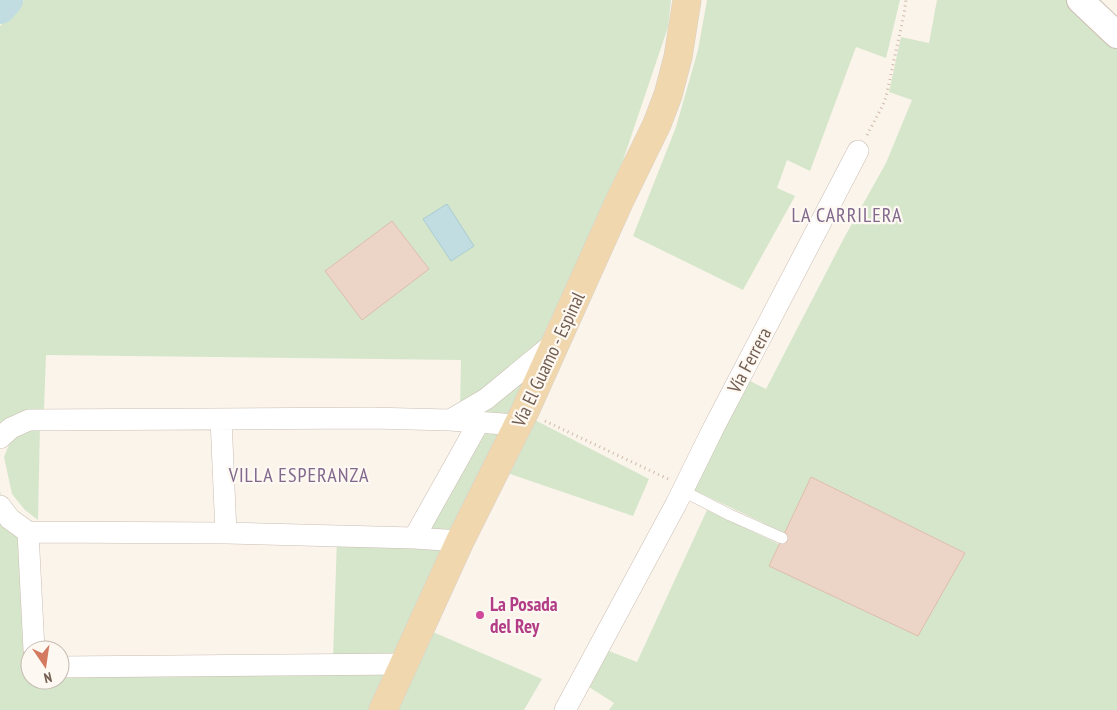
<svg xmlns="http://www.w3.org/2000/svg" width="1117" height="710" viewBox="0 0 1117 710" font-family="'PT Sans Narrow',sans-serif">
	<style>
		.green { fill: #d6e6cb }
		.water { fill: #c2dde2; stroke: #a9ccd2 }
		.lines { fill: none; stroke-linecap: round; stroke-linejoin: round }
		.river { stroke: #c2dde2; stroke-width: 32 }
		.building { fill: #ecd5c6; stroke: #ddbda9 }
		.service-casing { stroke: #cbbdb2; stroke-width: 12 }
		.minor-casing { stroke: #cbbdb2; stroke-width: 22 }
		.tertiary-casing { stroke: #cbbdb2; stroke-width: 28 }
		.primary-casing { stroke: #d8d2ce; stroke-width: 29 }
		.path { stroke: #d1b9a9; stroke-width: 3; stroke-dasharray: 1 4; stroke-linecap: butt }
		.service { stroke: #fff; stroke-width: 11 }
		.minor { stroke: #fff; stroke-width: 21 }
		.tertiary { stroke: #fff; stroke-width: 26 }
		.primary { stroke: #f0d7ad; stroke-width: 28 }
		.hotel-dot { fill: #d1479c; stroke: #fdf8f1; stroke-width: 2 }
		.labels { text-anchor: middle; stroke-width: 4.5; stroke-linejoin: round; paint-order: stroke }
		.street-label { font-size: 19px; fill: #725d51; stroke: #fdf8f1 }
		.hotel-label { font-size: 19px; font-weight: bold; fill: #b23c85; stroke: #fdf8f1; text-anchor: start }
		.neighbourhood-label { font-size: 20px; letter-spacing: 1px; fill: #81698d; stroke: #fdf8f1 }
	</style>
	<rect width="100%" height="100%" fill="#faf4eb"/>
	<path class="green" d="M24,0h647l-3,27 -58,172 -57,136 -93,74 1,-49 -415,-5 -2,54 -44,27v-410z
		M707,0h193l-14,58 -30,-11 -46,124 -23,-11 -10,28 18,8 -52,94 -110,-54 43,-109 22,-77z
		M937,0h131l49,45v665h-508l5,-7 -25,-16 20,-36 28,11 70,-152 72,34 -10,22 149,70 47,-83 -154,-76 -26,56 -96,-45 53,-111 24,12 78,-151 42,-75 26,-63 -23,-8 12,-55 28,6z
		M543,358l-28,58h-50z
		M531,418l118,61 -16,37 -126,-43z
		M40,425l-2,95 -13,-10 -13,-16 -8,-37 6,-15 5,-8z
		M483,430l25,3 -53,102 -33,-3z
		M0,491l2,8 23,29 2,140 3,2v10h30v-7l338,-5 -19,42h-379z
		M337,538l112,8 -47,112h-69z
		M433,632l109,47 -18,31h-131z"/>
	<path class="water" d="M447,204l27,42 -23,15 -28,-42z"/>
	<g class="lines">
		<path class="river" d="M0,8l7,-8"/>
	</g>
	<path class="building" d="M392,221l37,48 -67,51 -37,-49z
		M811,477l154,76 -47,83 -149,-70z"/>
	<g class="lines">
		<defs>
			<path id="service" d="M683,491l47,24 52,23"/>
			<path id="minor" d="M221,419l5,114
				M450,420l36,-21 68,-56
				M0,438l11,-10 18,-8 341,-2 80,2 68,5
				M0,506l10,13 18,13 198,1 188,5 46,3
				M28,532l6,118
				M414,538l65,-116
				M60,667l345,-3
				M565,710l111,-206 37,-75 145,-278"/>
			<path id="tertiary" d="M1080,0l37,35"/>
			<path id="primary" d="M383,710l77,-169 65,-130 94,-209 38,-78 11,-29 10,-38 9,-57"/>
		</defs>
		<use href="#service" class="service-casing"/>
		<use href="#minor" class="minor-casing"/>
		<use href="#tertiary" class="tertiary-casing"/>
		<use href="#primary" class="primary-casing"/>
		<path class="path" d="M867,135l16,-30 3,-8 18,-83 2,-14
			M545,421l123,58"/>
		<use href="#service" class="service"/>
		<use href="#minor" class="minor"/>
		<use href="#tertiary" class="tertiary"/>
		<use href="#primary" class="primary"/>
	</g>
	<circle class="hotel-dot" cx="480" cy="615" r="5"/>
	<g class="labels">
		<g class="street-label">
			<text transform="translate(548 359) rotate(-65)" y="7">Vía El Guamo - Espinal</text>
			<text transform="translate(749 360) rotate(-62)" y="7">Vía Ferrera</text>
		</g>
		<g class="hotel-label">
			<text x="490" y="611">La Posada<tspan x="490" dy="22">del Rey</tspan></text>
		</g>
		<g class="neighbourhood-label">
			<text x="847" y="222">LA CARRILERA</text>
			<text x="299" y="482">VILLA ESPERANZA</text>
		</g>
	</g>
	<g transform="translate(45 665) rotate(167)"><circle r="24" fill="#fdf8f1" stroke="#c5bab1"/>
	<path d="M0-4L9 19L0 12L-9 19Z" fill="#d47a61"/>
	<text y="-8" font-size="14" font-weight="bold" text-anchor="middle" fill="#725d51">N</text>
	</g>
</svg>
